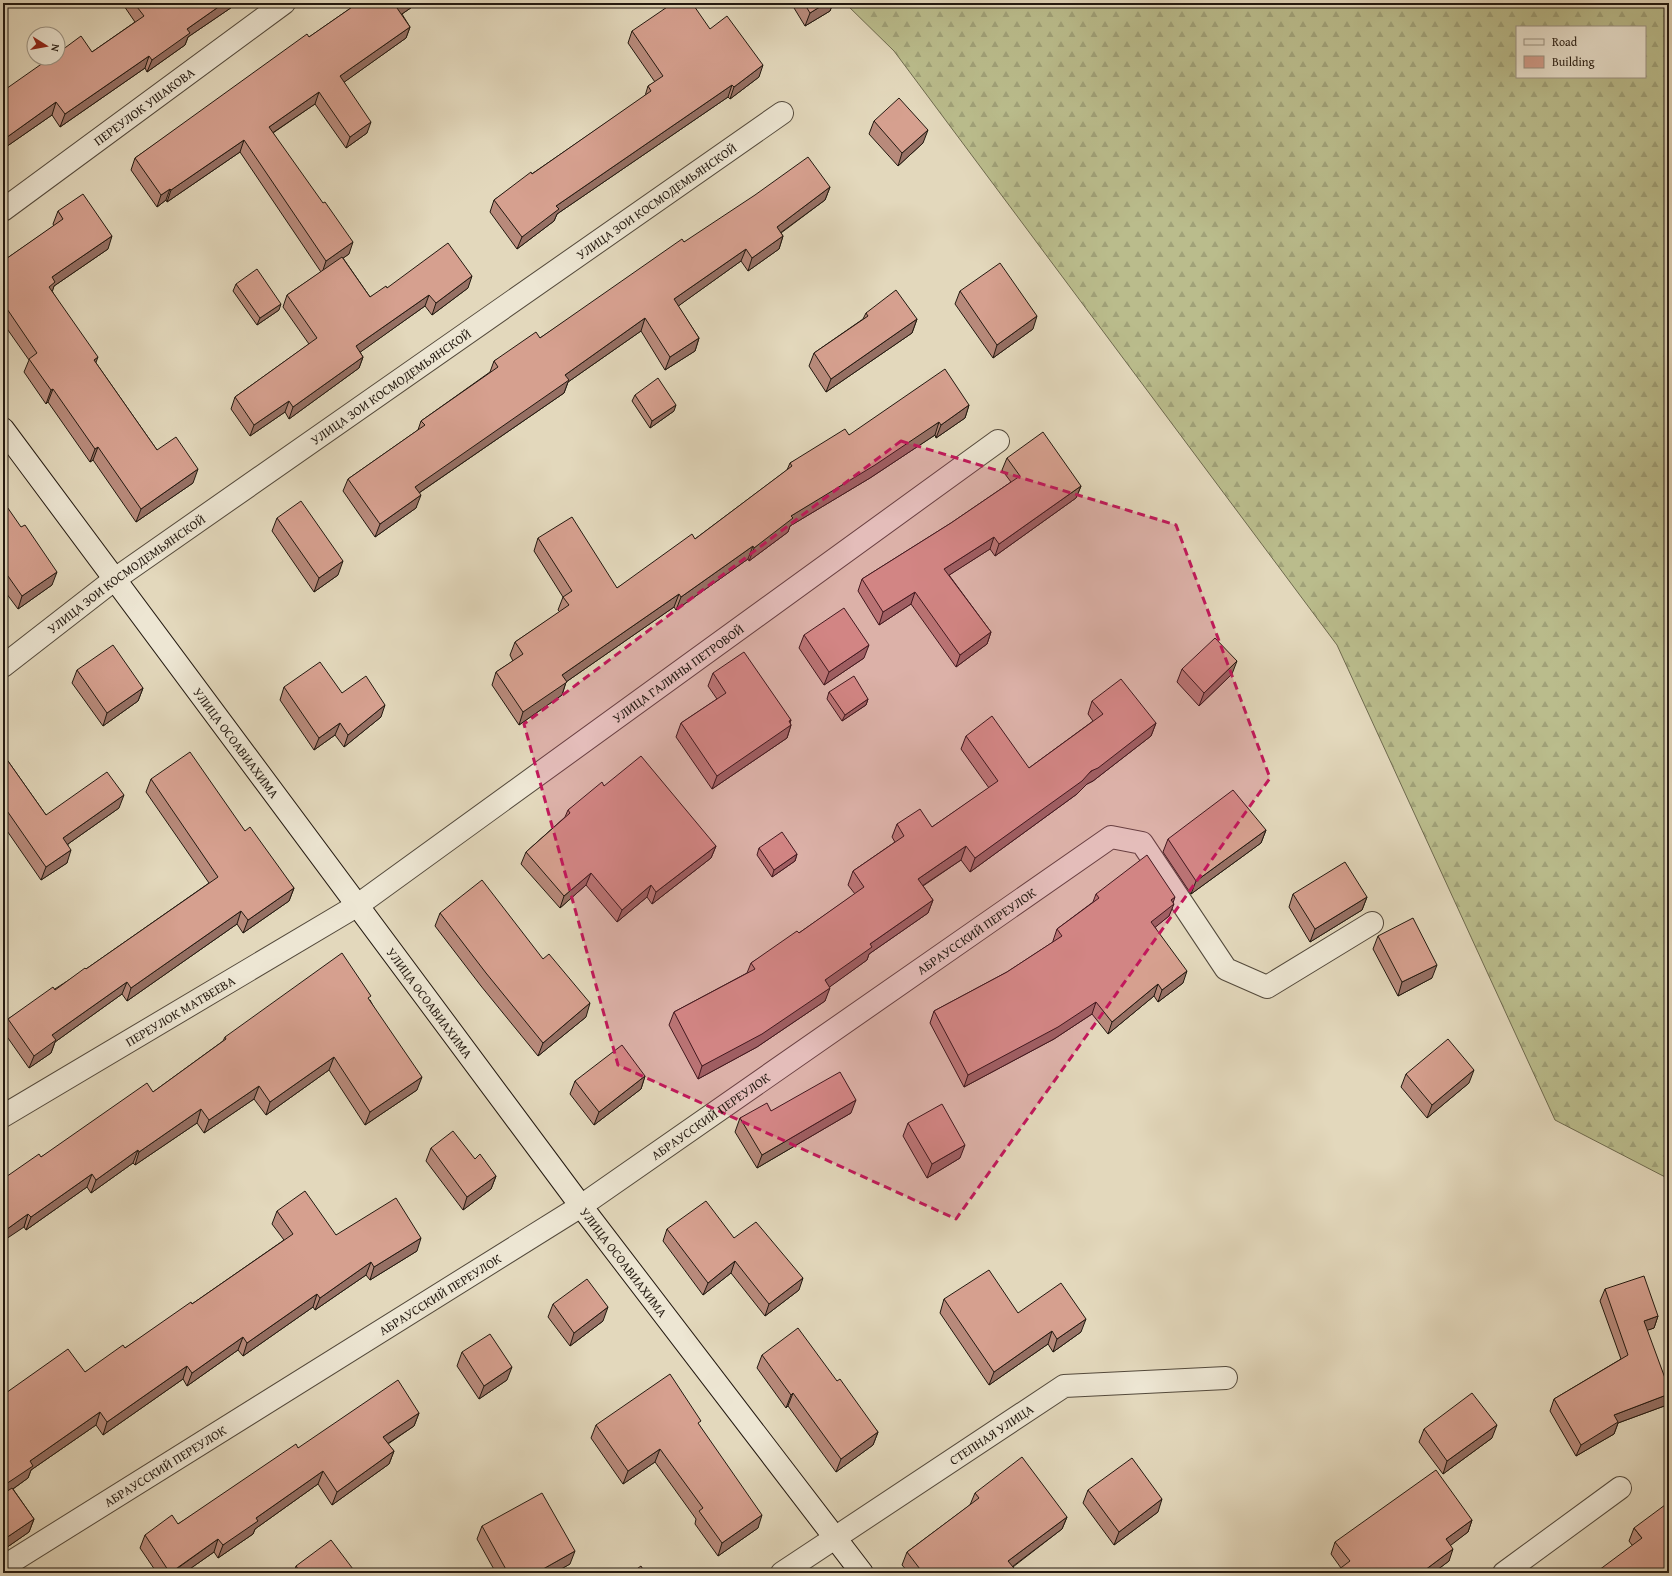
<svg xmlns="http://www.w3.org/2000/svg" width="1672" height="1576" viewBox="0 0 1672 1576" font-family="'Gentium Book Plus',serif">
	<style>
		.forest { fill: url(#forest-firs); stroke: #6e6a4e; fill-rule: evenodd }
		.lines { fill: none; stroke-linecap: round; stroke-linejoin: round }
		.street-casing { stroke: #53493b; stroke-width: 24 }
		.secondary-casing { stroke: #231910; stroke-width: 24 }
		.street { stroke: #ede6d3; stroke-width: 22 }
		.secondary { stroke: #ede6d3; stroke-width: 22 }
		.wall { fill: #b88a7b; stroke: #231910 }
		.shaded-wall { fill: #967064; stroke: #231910 }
		.building { fill: #d6a08f; stroke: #231910 }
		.marked { fill: #c2185b; fill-opacity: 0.2; stroke: #c2185b; stroke-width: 3; stroke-dasharray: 8 5; stroke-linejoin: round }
		.labels { text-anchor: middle; stroke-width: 3; stroke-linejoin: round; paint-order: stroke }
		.street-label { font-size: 13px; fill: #231910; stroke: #ede6d3 }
	</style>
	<defs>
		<pattern id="forest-firs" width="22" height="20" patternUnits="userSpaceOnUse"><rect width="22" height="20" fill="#babc8c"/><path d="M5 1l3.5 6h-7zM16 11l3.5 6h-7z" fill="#a0a178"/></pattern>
	</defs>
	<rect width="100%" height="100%" fill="#e3d8bc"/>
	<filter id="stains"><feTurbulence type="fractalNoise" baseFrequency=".005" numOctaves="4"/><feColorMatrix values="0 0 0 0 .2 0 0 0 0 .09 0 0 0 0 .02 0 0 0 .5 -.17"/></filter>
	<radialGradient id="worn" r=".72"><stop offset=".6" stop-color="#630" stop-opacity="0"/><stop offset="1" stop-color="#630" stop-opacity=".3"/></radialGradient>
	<path class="forest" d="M845,3h824v1176l-114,-59 -218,-475 -443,-594zM1517,27h128v50h-128z"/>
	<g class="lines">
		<defs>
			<g id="street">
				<path id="s1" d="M3,210l281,-207"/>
				<path id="s2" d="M3,666l112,-87 667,-466"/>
				<path id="s3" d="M3,1116l355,-211 640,-464"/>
				<path id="s4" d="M3,1567l578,-361 530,-369 31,6 84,126 41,18 105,-64"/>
				<path id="s5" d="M782,1573l282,-187 162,-8"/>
				<path d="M1504,1573l116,-85"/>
			</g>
			<g id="secondary">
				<path id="s6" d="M3,429l578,777 281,367"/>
			</g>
		</defs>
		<use href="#street" class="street-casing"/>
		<use href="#secondary" class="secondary-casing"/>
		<use href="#street" class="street"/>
		<use href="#secondary" class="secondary"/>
	</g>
	<path class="wall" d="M122,3h116l-50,34 -3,8 -38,27 -2,-4 -85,59 -8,-12 -49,34 89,-97 43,-30z
		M358,3h60l-16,11 8,13 -4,11 -62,44 23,51 -21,15 -31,-44 -42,29 76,121 -6,4 27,39 17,-9h81l-36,27 -7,-9 -65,46 3,5 -4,11 -70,51 -4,-7 -35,24 -19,-27 4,-12 74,-53 -26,-37 4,-12 34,-23 -81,-120 -73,50 -1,-2 -9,7 -26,-37 4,-12z
		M791,3h42l-3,8 -25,15z
		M710,29l49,48 -29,22 -2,-2 -171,117 -3,7 -37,28 -27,-37 4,-12 151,-104 3,-10 7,-4 -27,-39 4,-12z
		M874,121l49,22 -25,23 -29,-32z
		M830,187l-5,13 -44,33 2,3 -4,13 -31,22 -7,-10 -63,45 21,32 -4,13 -30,19 -24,-39 -73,51 -4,11 -145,100 -3,15 -41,29 -32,-46 5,-12 70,-49 3,-9 69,-49 4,-11 46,-23 144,-96z
		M58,211l50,38 -54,37 -2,5 44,72 61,87 36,33 -57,39 -43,-62 -3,2 -42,-60 -2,2 -22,-32 5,-12 -26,-37v-62l51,-35 -1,-2z
		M236,284l43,26 -22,15 -24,-34z
		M960,291l73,38 -40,29 -38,-54z
		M866,313l51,6 -5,14 -86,59 -17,-26 5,-13 49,-34z
		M635,395l39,16 -24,17 -18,-27z
		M969,405l-4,13 -29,20 -1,-3 -65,43 -80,48 -2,6 -39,29 -1,-2 -72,51 -2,-3 -108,75 -4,13 -43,30 -27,-40 4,-13 17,-11 -3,-6 5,-13 45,-30 -2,-2 5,-13 -29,-46 4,-13 79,50 78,-49 92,-69 3,-7 59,-28z
		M1007,458l74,28 -5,12 -81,58 -5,-7 -41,26 42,57 -4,12 -31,23 -45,-63 -32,21 -21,-34 4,-12 89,-56 60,-41 -9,-12z
		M3,501l49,84 -34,24 -15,-20z
		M277,518l61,57 -24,17 -42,-61z
		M804,635l60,23 -40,27 -25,-37z
		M1182,669l50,5 -33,32 -22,-24z
		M77,670l66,18 -5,13 -35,25 -31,-43z
		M713,673l78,47 -1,3 1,2 -4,13 -75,51 -36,-52 5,-14 36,-24 -9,-13z
		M284,687l58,6 39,24 -37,30 -9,-12 -21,15 -34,-50z
		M829,692l39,7 -2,6 -24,16 -15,-22z
		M1092,701l64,22 -5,13 -58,45 -6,3 -10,10 -107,78 -9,-12 -38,26 10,14 -5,13 -59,41 -2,6 -38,27 -4,14 -68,46 -59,32 -29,-54 5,-13 73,-39 4,-10 48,-30 56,-39 -7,-9 5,-14 42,-29 -3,-5 5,-13 35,3 57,-39 -28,-39 5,-13 63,32 64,-47 -5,-7z
		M3,754l43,61 73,-7 -51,36 -1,19 -26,17 -38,-55z
		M151,779l94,52 49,57 -5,13 -46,32 -6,-9 -110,77 -5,-7 -67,48 -4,11 -22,15 -26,-37 5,-12 78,-50 123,-86 -63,-91z
		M604,786l112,60 -5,12 -59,46 -5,-7 -30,25 -31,-37 -26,23 -39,-44 5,-12 39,-35 3,-7z
		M1266,830l-5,13 -70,51 -28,-42 5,-13z
		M759,848l38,6 -2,7 -23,16 -15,-22z
		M1096,894l77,9 -4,13 -14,11 28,56 -25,19 -4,-6 -46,38 -16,-20 -38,25 -90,48 -34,-64 4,-12 73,-39 46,-30v-1l4,-12 36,-27z
		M1293,894l74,3 -5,13 -52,32 -21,-35z
		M440,913l146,104 -48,39 -57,-70 -46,-60z
		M1378,936l54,42 -34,18 -25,-47z
		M370,1000l47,90 -52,35 -36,-55 -63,45 -12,-16 -50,34 -7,-10 -62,42 -2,-2 -42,30 -4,-6 -61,43 -2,-3 17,-70 112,-65 70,-51 2,-4z
		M1406,1074l63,9 -42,35 -26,-31z
		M645,1076l-4,13 -47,36 -24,-31 5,-13z
		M771,1111l80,2 -94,55 -22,-36 5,-14z
		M908,1123l52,35 -33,20 -24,-42z
		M431,1148l44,11 21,17 -5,13 -28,21 -37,-49z
		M277,1211l59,24 81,16 -47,29 -4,-5 -51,35 -2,-3 -70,49 -5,-6 -51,36 -4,-7 -80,56 -7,-10 -65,45 -3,8 -15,11 21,30 -5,13 -26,18v-155l82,-23 40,-24 67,-44 92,-64 -12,-16z
		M667,1229l67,9 65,52 -34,26 -34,-43 -28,22 -40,-54z
		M1605,1289l53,27 -4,12 -7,2 20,75 -49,18 -4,11 -38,22 -26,-45 4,-12 67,-40 -21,-58z
		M944,1299l74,14 63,19 -28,20 -5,-8 -59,41 -49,-72z
		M553,1304l50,17 -33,25 -22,-29z
		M462,1352l45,28 -28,19 -22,-33z
		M762,1355l75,26 41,51 -5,13 -37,27 -48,-66 -2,2 -29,-40z
		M419,1413l-5,13 -26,18 6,7 -5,13 -57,41 -14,-21 -63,45 -2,5 -35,24 -4,-6 -30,21h-27l-17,-25 5,-13 33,-11 120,-76z
		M596,1425h103l59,103 -40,28 -23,-32 1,-5 -41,-57 -32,22 -32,-46z
		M1424,1429l68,9 -49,36 -24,-32z
		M1088,1490l70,22 -44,33 -31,-42z
		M975,1493l92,24 -5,12 -49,38 5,6h-109l-7,-8 5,-13 63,-47z
		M1472,1520l-4,12 -18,13 -1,16 -16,12h-99l7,-5 -10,-14 4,-12z
		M482,1526l88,38 -16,9h-58l-19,-34z
		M1634,1528l35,45 -37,-28 -3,-4z
		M296,1566l60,7h-62z"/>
	<path class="shaded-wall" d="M224,3h14l-50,34 -3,8 -38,27 5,-12 35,-31z
		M405,3h13l-25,17 4,-12z
		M826,3h7l-3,8 -25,15 5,-13z
		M410,27l-4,11 -70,50 4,-12z
		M149,56l-4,12 -85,59 5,-13z
		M763,65l-4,12 -29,22 4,-12z
		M732,85l-4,12 -171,117 -3,7 -37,28 5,-12 34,-31z
		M319,92l-4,12 -50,34 4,-11z
		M56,102l-4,13 -49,34v-9z
		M371,122l-4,11 -21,15 4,-11z
		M928,130l-5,13 -25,23 4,-13z
		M244,140l-4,12 -73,50 4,-12z
		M830,187l-5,13 -53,39 5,-12z
		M170,189l-4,11 -9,7 4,-12z
		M112,236l-4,13 -54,37 -3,10 -7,4 8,-23z
		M783,236l-4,13 -31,22 4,-13z
		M353,242l-4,12 -27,19 4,-12z
		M746,249l-5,12 -71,51 4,-13z
		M472,276l-4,12 -36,27 4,-12z
		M429,295l-4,11 -73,52 4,-12z
		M281,304l-2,6 -22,15 3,-7z
		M1037,316l-4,13 -40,29 4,-13z
		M645,318l-4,13 -73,51 -4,11 -154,106 5,-12 150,-112z
		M917,319l-5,14 -86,59 5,-13z
		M699,338l-4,13 -30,19 5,-13z
		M98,357l-5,13 1,-10z
		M363,357l-4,11 -70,51 4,-12z
		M53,389l-5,13 -2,2 5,-14z
		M289,401l-4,11 -35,24 4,-11z
		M676,405l-2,6 -24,17 2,-7z
		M969,405l-4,13 -29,20 5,-13z
		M939,422l-4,13 -65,43 -80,48 -2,6 -39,29 5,-13 37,-32z
		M98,447l-5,13 -3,2 5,-13z
		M198,469l-5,14 -57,39 5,-13z
		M1081,486l-5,12 -81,58 4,-12z
		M421,495l-5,13 -41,29 5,-13z
		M994,537l-4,12 -50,32 4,-12z
		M753,546l-5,13 -72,51 5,-13z
		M343,561l-5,14 -24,17 5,-14z
		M57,572l-5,13 -34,24 4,-13z
		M915,592l-4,12 -32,21 4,-13z
		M679,594l-5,13 -108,75 -4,13 -43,30 4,-13 39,-37z
		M991,632l-4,12 -31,23 4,-12z
		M869,645l-5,13 -40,27 5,-13z
		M1237,661l-5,13 -33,32 5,-13z
		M143,688l-5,13 -35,25 4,-13z
		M868,699l-2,6 -24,16 3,-6z
		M385,705l-4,12 -37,30 4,-12z
		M791,720l-3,7 3,-2 -4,13 -75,51 5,-13z
		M340,723l-5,12 -21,15 5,-12z
		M1156,723l-5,13 -58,45 -6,3 -10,10 -107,78 5,-14z
		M124,795l-5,13 -61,43 5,-13z
		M1266,830l-5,13 -70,51 5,-13z
		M716,846l-5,12 -59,46 4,-12z
		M966,846l-5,14 -48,32 5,-13z
		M71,850l-4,13 -26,17 5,-13z
		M797,854l-2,7 -23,16 2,-7z
		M591,873l-5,12 -26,23 4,-12z
		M651,885l-4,12 -30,25 5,-12z
		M294,888l-5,13 -46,32 5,-13z
		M1175,897l-3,9 2,-2 -5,12 -22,18 4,-12 20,-22z
		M1367,897l-5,13 -52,32 5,-13z
		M933,900l-5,13 -59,41 -2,6 -47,34 5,-14 45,-36z
		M241,911l-4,13 -110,77 4,-13z
		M1437,965l-5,13 -34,18 4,-14z
		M1187,971l-4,12 -25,19 4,-12z
		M127,982l-5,12 -67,48 -4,11 -22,15 5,-12 18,-21z
		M1158,984l-4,12 -46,38 4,-12z
		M830,988l-5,13 -68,46 -59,32 4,-13z
		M1096,1002l-4,12 -38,25 -90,48 4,-12z
		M590,1003l-4,14 -48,39 5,-13z
		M334,1057l-5,13 -63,45 4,-13z
		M1474,1070l-5,13 -42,35 5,-13z
		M645,1076l-4,13 -47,36 5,-13z
		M422,1077l-5,13 -52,35 5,-13z
		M259,1086l-5,13 -50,34 5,-13z
		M856,1100l-5,13 -94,55 5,-13z
		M201,1109l-4,14 -62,42 4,-13z
		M965,1145l-5,13 -33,20 5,-14z
		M138,1150l-5,13 -42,30 5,-13z
		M92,1174l-5,13 -61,43 5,-13z
		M496,1176l-5,13 -28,21 4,-13z
		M28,1214l-4,13 -21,14v-9z
		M421,1238l-4,13 -47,29 4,-13z
		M735,1261l-4,12 -28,22 5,-12z
		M371,1262l-5,13 -51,35 5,-12z
		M803,1278l-4,12 -34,26 4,-12z
		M317,1294l-4,13 -70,49 4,-13z
		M608,1307l-5,14 -33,25 4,-13z
		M1658,1316l-4,12 -14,5 4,-12z
		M1086,1319l-5,13 -28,20 4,-13z
		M1052,1331l-4,13 -59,41 5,-13z
		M243,1337l-5,13 -51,36 5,-13z
		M187,1366l-4,13 -80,56 4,-13z
		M512,1367l-5,13 -28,19 5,-13z
		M793,1393l-5,13 -2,2 5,-13z
		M1669,1394v4l-2,7 -49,18 -4,11 -38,22 5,-11 33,-30z
		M100,1412l-4,13 -65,45 -3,8 -25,18v-10l27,-25z
		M419,1413l-5,13 -36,24 5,-13z
		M1497,1425l-5,13 -49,36 4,-13z
		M878,1432l-5,13 -37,27 5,-13z
		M660,1449l-5,13 -32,22 5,-13z
		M394,1451l-5,13 -57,41 5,-13z
		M323,1471l-5,13 -63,45 -2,5 -35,24 5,-13 33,-27z
		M1162,1499l-4,13 -44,33 5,-13z
		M762,1515l-4,13 -40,28 4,-13z
		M1067,1517l-5,12 -58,44 4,-12z
		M34,1519l-5,13 -26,18v-10z
		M1472,1520l-4,12 -26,20 4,-13z
		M218,1539l-4,13 -30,21h-13z
		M1453,1549l-4,12 -16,12h-12z
		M575,1551l-5,13 -16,9h-18z"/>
	<path class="building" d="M134,3h90l-37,26 3,4 -38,27 -3,-4 -84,58 -9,-12 -53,38v-49l47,-33h8v-5l23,-17 11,16 52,-36z
		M358,3h47l-8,5 13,19 -70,49 31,46 -21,15 -31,-45 -50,35 54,76 2,-1 28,40 -27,19 -82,-121 -73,50 -1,-1 -9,6 -26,-37 172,-124 2,3z
		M673,3h19l18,26 17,-13 36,49 -29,22 -2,-2 -176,121 3,3 -37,28 -28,-37 37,-28 1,2 119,-83 -3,-5 15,-10 -31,-45z
		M804,3h22l-16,10z
		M899,98l29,32 -26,23 -28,-32z
		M808,157l22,30 -53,40 6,9 -31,22 -6,-9 -72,50 25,39 -29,19 -25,-39 -80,57 4,5 -154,107 6,8 -41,29 -32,-45 77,-54 -4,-4 77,-54 -4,-6 42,-29 4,6 142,-99 2,3 71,-47z
		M83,194l29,42 -60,41 3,5 -6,5 49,70 -4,3 63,90 19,-13 22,32 -57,40 -43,-62 -3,2 -42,-60 -2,1 -22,-31 8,-6 -34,-50v-42l60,-42 -5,-8z
		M448,243l24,33 -36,27 -7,-8 -73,51 7,11 -70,50 -4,-6 -35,24 -19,-28 82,-59 -30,-43 55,-38 28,40 16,-11 1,2z
		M1000,263l37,53 -40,29 -37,-54z
		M257,269l24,35 -21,14 -24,-34z
		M896,290l21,29 -86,60 -17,-26 54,-37 -2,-3z
		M945,369l24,36 -28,20 -2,-3 -64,43 -84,51 2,2 -39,30 -1,-2 -72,51 -2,-3 -117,81 5,7 -44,30 -27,-40 27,-18 -8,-12 54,-37 -6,-8 9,-6 -34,-53 34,-21 45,71 75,-54 3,5 97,-73 -2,-3 55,-34 4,6z
		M658,378l18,27 -24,16 -17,-26z
		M1043,432l38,54 -82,58 -5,-7 -50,32 47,63 -31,23 -45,-63 -32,20 -21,-33 89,-56 69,-47 -13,-18z
		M3,501l18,26 4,-2 32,47 -35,24 -19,-27z
		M301,501l42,60 -24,17 -42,-60z
		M844,608l25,37 -40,27 -25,-37z
		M1215,638l22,23 -33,32 -22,-24z
		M113,645l30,43 -36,25 -30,-43z
		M744,652l47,68 -2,1 2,4 -74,51 -36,-53 45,-30 -13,-20z
		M320,662l22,31 24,-17 19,29 -37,30 -8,-12 -21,15 -35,-51z
		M854,676l14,23 -23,16 -16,-23z
		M1121,679l35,44 -58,45 -7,3 -9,10 -107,77 -9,-12 -48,33 15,21 -63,44 2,3 -47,33 5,8 -68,46 -60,32 -28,-54 81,-43 -4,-6 46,-32 2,2 65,-46 -11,-16 51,-35 -7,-12 23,-15 12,18 66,-46 -32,-45 26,-20 37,52 74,-54 -11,-13z
		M190,752l55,79 5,-4 44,61 -46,32 -7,-9 -110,77 -4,-6 -75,53 4,5 -22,16 -26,-37 45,-32 2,3 30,-22 1,1 132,-92 -67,-98z
		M3,754l43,61 61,-43 17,23 -61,43 8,12 -25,17 -43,-62z
		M641,756l75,90 -60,46 -5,-7 -29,25 -31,-37 -27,23 -38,-44 44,-39 -2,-3 34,-28 2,4z
		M1233,790l33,40 -70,51 -28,-42z
		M782,832l15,22 -23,16 -15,-22z
		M1147,855l28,42 -4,3 3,4 -23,18 36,49 -25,19 -4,-6 -46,38 -16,-20 -38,25 -90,48 -34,-64 73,-39 55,-36 -5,-7 42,-31 -3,-4z
		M1345,862l22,35 -52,32 -22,-35z
		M482,880l61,79 6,-5 41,49 -47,40 -57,-70 -46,-60z
		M1413,918l24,47 -35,17 -24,-46z
		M342,953l29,43 -3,2 54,79 -52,35 -36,-55 -64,45 -11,-16 -50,34 -8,-11 -62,43 -1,-2 -42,30 -4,-6 -61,43 -3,-3 -25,18v-53l36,-25 2,3 106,-74 6,9 73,-53 -1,-2z
		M1448,1039l26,31 -42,35 -26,-31z
		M622,1045l23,31 -46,36 -24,-31z
		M840,1072l16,28 -94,55 -22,-37 27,-15 4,8z
		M942,1104l23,41 -33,19 -24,-41z
		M453,1131l22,28 5,-5 16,22 -29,21 -36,-49z
		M305,1191l31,44 60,-37 25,40 -47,29 -3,-5 -51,36 -3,-4 -70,49 -4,-6 -51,36 -5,-7 -80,56 -7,-10 -70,49 3,5 -30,20v-91l65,-46 17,23 38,-27 2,3 66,-46 1,2 101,-70 -16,-23z
		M706,1201l28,37 22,-16 47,56 -34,26 -34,-43 -27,22 -41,-54z
		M989,1270l29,43 43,-30 25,36 -29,20 -5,-8 -58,41 -50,-73z
		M1644,1276l14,40 -14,5 25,68v5l-55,21 4,7 -37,23 -27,-46 74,-44 -23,-66z
		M587,1279l21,28 -34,26 -21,-29z
		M798,1328l39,53 3,-2 38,53 -37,27 -48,-66 -2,2 -29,-40z
		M490,1334l22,33 -28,19 -22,-34z
		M670,1374l31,47 -3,2 64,92 -40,28 -23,-32 4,-3 -43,-59 -32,22 -32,-46z
		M398,1380l21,33 -36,24 11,14 -57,41 -14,-21 -67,47 2,3 -35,24 -5,-6 -48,34 -25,-38 27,-20 6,9 118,-80 2,4z
		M1472,1393l25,32 -50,36 -23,-32z
		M1022,1457l45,60 -59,44 10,12h-95l-16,-21 72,-54 -4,-5z
		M1132,1458l30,41 -43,33 -31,-42z
		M1436,1470l36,50 -26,19 7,10 -32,24h-87l16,-12 -15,-19z
		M12,1488l22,31 -31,21v-46z
		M542,1493l33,58 -39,22h-28l-26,-47z
		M1669,1502v71h-74l47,-35 -8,-10z
		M331,1540l25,33h-55l-5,-7z
		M641,1566l4,7h-14z"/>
	<path class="marked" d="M901,441l275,84 94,253 -314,441 -338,-154 -94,-341z"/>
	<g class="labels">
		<g class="street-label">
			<text dy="5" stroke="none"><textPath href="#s1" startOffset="175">ПЕРЕУЛОК УШАКОВА</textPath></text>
			<text dy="5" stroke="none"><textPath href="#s2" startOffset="802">УЛИЦА ЗОИ КОСМОДЕМЬЯНСКОЙ</textPath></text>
			<text dy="5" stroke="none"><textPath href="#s2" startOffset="478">УЛИЦА ЗОИ КОСМОДЕМЬЯНСКОЙ</textPath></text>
			<text dy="5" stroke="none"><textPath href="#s2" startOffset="154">УЛИЦА ЗОИ КОСМОДЕМЬЯНСКОЙ</textPath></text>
			<text dy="5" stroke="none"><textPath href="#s3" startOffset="808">УЛИЦА ГАЛИНЫ ПЕТРОВОЙ</textPath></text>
			<text dy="5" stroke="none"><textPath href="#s6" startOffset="391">УЛИЦА ОСОАВИАХИМА</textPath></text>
			<text dy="5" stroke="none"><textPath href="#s4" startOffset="1163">АБРАУССКИЙ ПЕРЕУЛОК</textPath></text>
			<text dy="5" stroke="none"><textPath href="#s6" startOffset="715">УЛИЦА ОСОАВИАХИМА</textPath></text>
			<text dy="5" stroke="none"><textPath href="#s3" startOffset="206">ПЕРЕУЛОК МАТВЕЕВА</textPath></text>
			<text dy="5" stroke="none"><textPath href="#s4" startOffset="839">АБРАУССКИЙ ПЕРЕУЛОК</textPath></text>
			<text dy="5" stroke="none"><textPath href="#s6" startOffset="1039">УЛИЦА ОСОАВИАХИМА</textPath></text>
			<text dy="5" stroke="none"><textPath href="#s4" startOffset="515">АБРАУССКИЙ ПЕРЕУЛОК</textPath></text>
			<text dy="5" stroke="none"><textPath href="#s5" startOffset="251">СТЕПНАЯ УЛИЦА</textPath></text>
			<text dy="5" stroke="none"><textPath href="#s4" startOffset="191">АБРАУССКИЙ ПЕРЕУЛОК</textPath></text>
		</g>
	</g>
	<rect width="1672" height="1576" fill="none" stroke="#e3d8bc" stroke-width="16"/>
	<rect x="4" y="4" width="1664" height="1568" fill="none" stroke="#231910" stroke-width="2"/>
	<rect x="8" y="8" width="1656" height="1560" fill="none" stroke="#231910"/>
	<rect x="1516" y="26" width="130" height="52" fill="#ede6d3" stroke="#9c9485"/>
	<rect x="1524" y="39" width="20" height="6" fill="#ede6d3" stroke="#9c9485"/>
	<text x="1552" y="46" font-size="12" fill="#231910">Road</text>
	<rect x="1524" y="56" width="20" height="12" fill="#d6a08f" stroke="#9c9485"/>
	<text x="1552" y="66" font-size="12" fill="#231910">Building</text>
	<g transform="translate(46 46) rotate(101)"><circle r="19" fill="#ede6d3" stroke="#9c9485"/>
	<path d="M0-3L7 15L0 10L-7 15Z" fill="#8f2418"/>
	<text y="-6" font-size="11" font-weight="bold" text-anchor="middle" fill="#231910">N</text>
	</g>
	<rect width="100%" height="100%" filter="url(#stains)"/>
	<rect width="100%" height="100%" fill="url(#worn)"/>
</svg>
